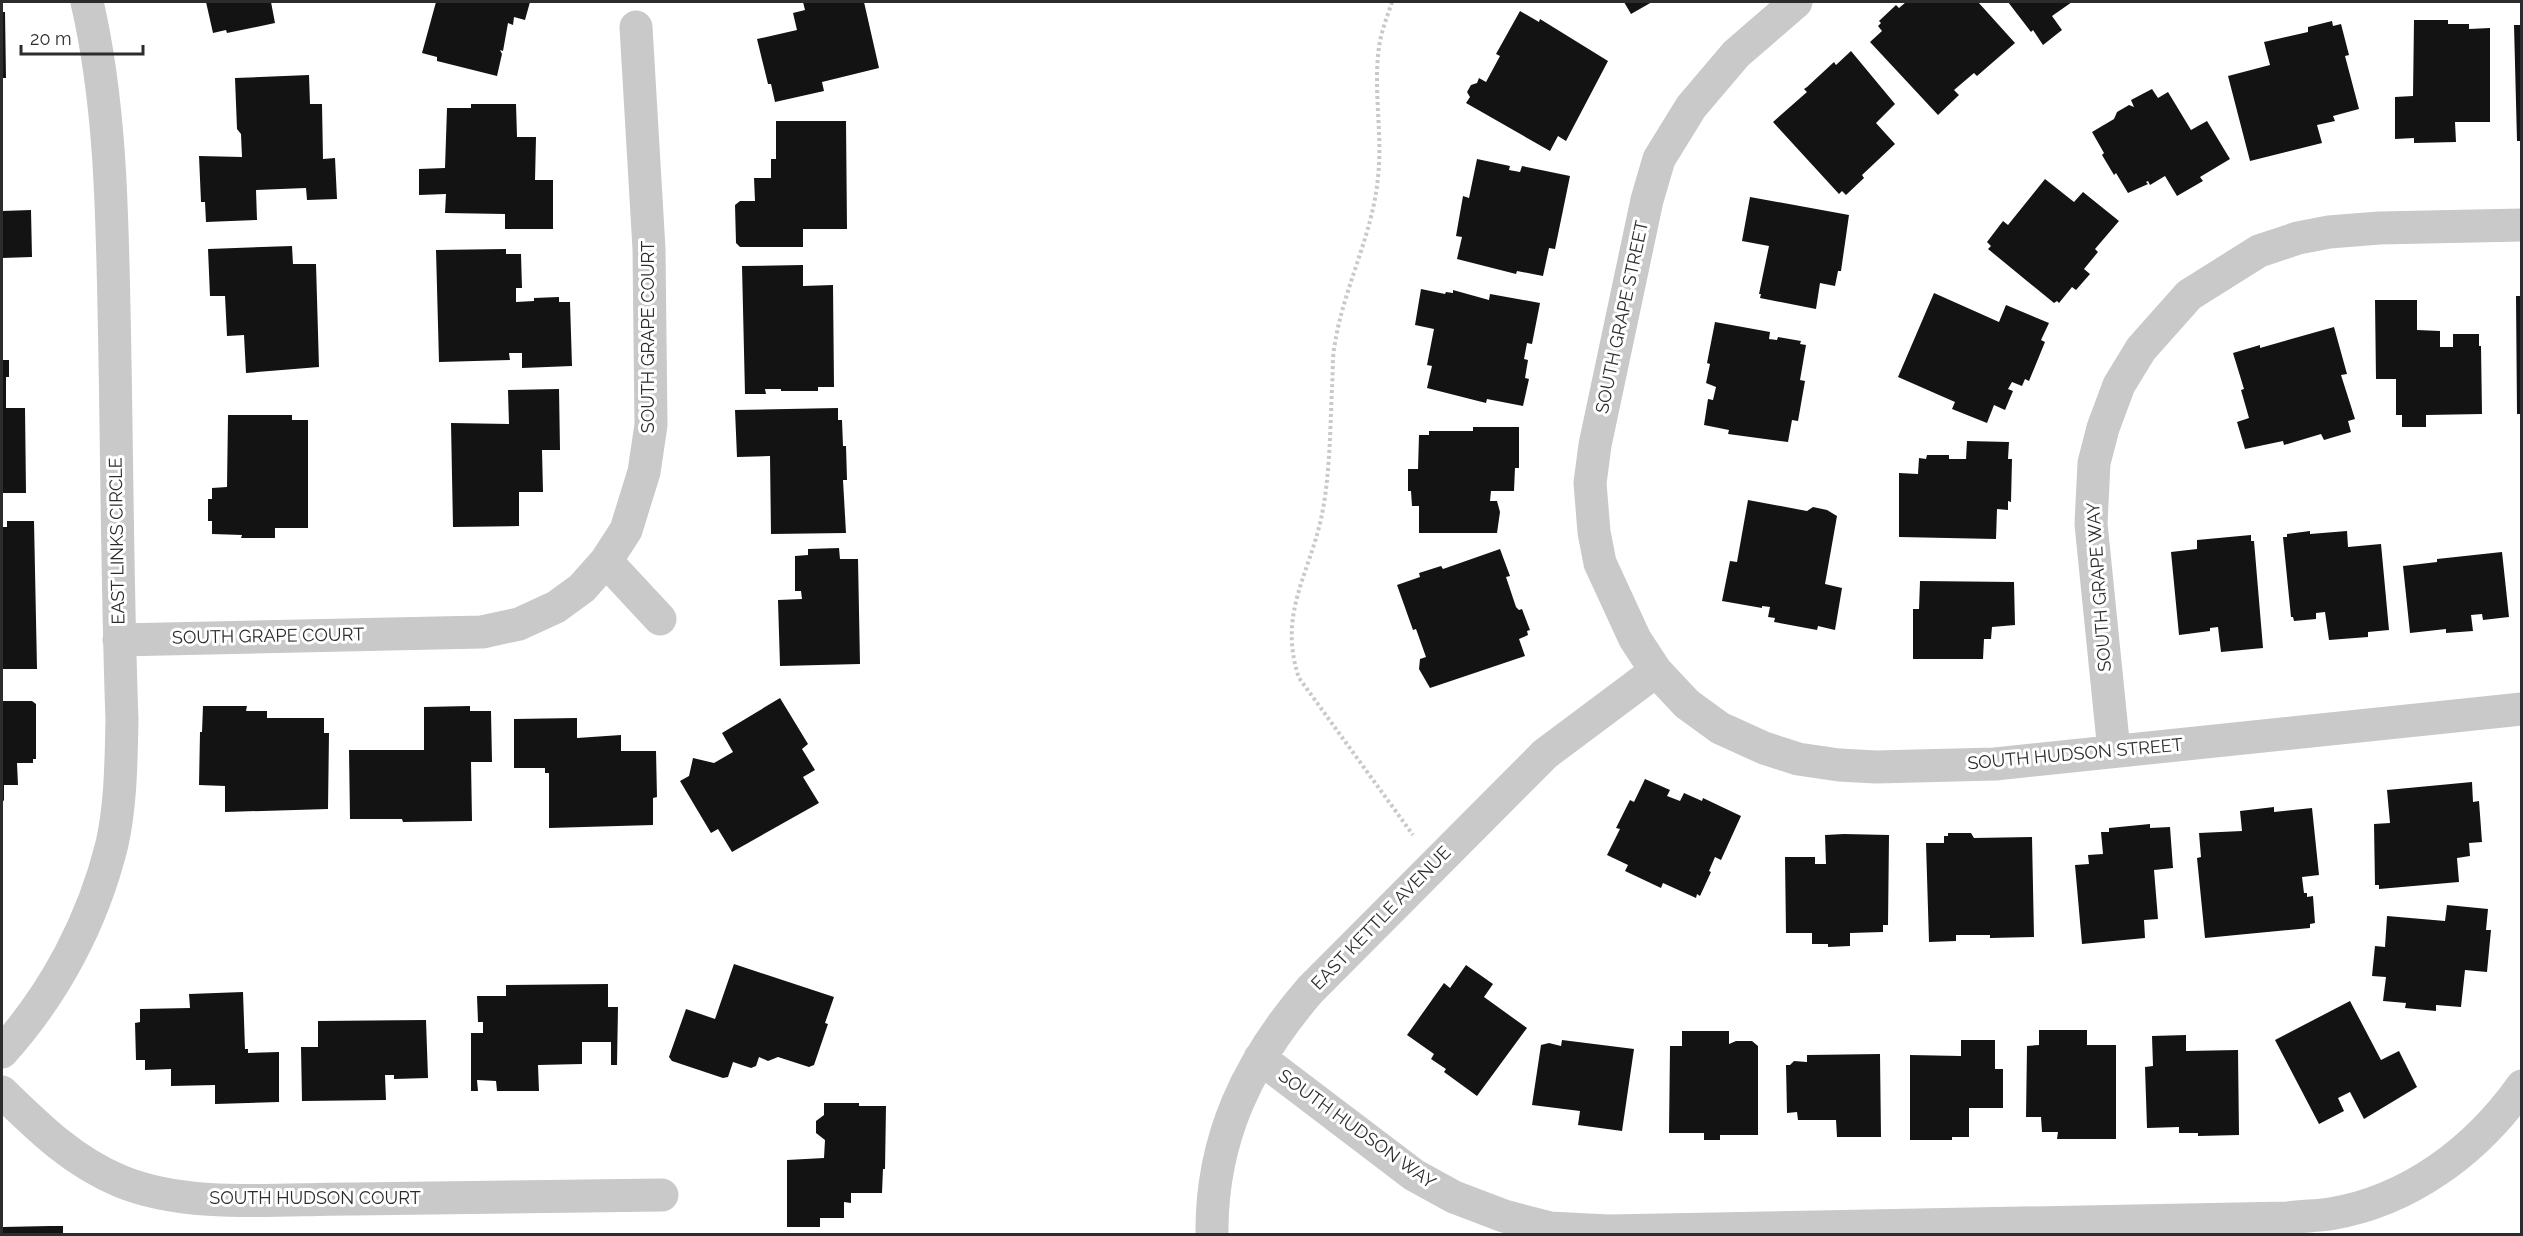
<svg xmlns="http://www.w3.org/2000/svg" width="2523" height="1236" viewBox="0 0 2523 1236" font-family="Raleway,sans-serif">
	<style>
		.building { fill: #131313 }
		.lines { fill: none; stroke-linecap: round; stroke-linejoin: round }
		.path { stroke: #c9c9c9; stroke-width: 4; stroke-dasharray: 3 3; stroke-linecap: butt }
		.minor { stroke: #c9c9c9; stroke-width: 33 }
		.labels { text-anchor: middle; stroke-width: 6; stroke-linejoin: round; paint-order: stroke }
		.street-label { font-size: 18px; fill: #2c2c2c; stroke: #fff }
	</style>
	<rect width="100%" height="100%" fill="#fff"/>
	<path class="building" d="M206,2h65l4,21 -48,10 -1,-3 -13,3z
		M436,2h94l-5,18 -11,-3 -1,8 -5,-2 -5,28 -3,-1 2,4 -5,22 -60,-15v-4l-15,-4z
		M803,2h61l15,66 -57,14 2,9 -49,11 -4,-18h-3l-11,-45 40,-9 -4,-17 12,-3z
		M1624,2h28l-21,12z
		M1906,2h72l37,41 -38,33 -3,-3 -20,17 5,5 -21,20 -68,-73 12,-11 -4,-5 3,-3 -2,-2 17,-16 3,3z
		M2008,2h64l-20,14 10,14 -19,15 -10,-15 -2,2z
		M1520,11l19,11 1,-3 68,42 -42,80 -8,-5 -8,15 -84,-48 4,-6 -3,-5 4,-7 6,-2 2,-5 7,4 14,-26 -4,-2z
		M2,12h3l1,66h-4z
		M2414,20h34v4h21v5l21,-1v94h-35l1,20 -42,1v-5l-19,1v-42l18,-1z
		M2332,21l1,5 8,-2 8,31 -4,1 14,53 -26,7 2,5 -18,4 5,18 -72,18 -22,-85 42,-11 -6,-23 44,-10v-5z
		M2514,25h8v116h-5z
		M1851,51l44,53 -19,19 19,21 -33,31 2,3 -18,17 -4,-4 -3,3 -66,-72 34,-30 -3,-3 3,-2 27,-25 2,3z
		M309,75l1,29h12l1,55 12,-1 2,41 -30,1 -1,-12 -50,2 1,30 -51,2 -1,-20h-4l-2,-46 43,1 -1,-23 -4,-5 -2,-51z
		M2152,89l6,9 10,-6 23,38 16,-9 23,38 -30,18 3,4 -26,15 -12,-20 -15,9 -2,-4 -2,1 2,2 -20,9 -12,-20 -2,2 -12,-20 2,-2 -12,-21 22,-13 3,-7 12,-7 5,2 -3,-7z
		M471,104h45l1,33h19l-1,43h18v49h-48v-15l-60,-1 1,-19 -27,1v-26l26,-1 2,-60h24z
		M776,121h70l1,108h-44v18h-63l-4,-4 -1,-38 5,-4h15l-1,-23h17v-19h5z
		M1477,159l33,7 -1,4 11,2 2,-6 48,10 -15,73 -6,-1 -6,28 -26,-5 -1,3 -59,-15 5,-22 -6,-1 7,-40 6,2z
		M2045,179l29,23 9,-10 36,29 -24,28 3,3 -14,17 6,5 -14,16 -4,-3 -13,16 -2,-2 -3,2 -66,-54 3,-3 -4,-4 16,-21 5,4z
		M1750,197l99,18 -8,56h-3l-3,15 -15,-3 -4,26 -56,-11 1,-4h-2l10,-48 -27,-5z
		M31,210l1,47 -30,1v-47z
		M292,246l1,18h23l3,103 -73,6 -2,-38 -17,1 -2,-40h-15l-2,-47z
		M506,249v5h15l1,34h-6v14l18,-1v-3l25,-1v5h11l2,64 -50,2v-15h-13l1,7 -71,2 -3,-112z
		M803,265v21l30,-1 1,102h-16v4h-37v-2h-16l1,5h-21l-3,-128z
		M1421,289l24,5 1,-2 7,1v-3l36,10 1,-6 50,9 -8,41 -5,-1 -3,16 4,1 -3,18 4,1 -6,27 -36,-7 -1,4 -59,-15 5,-22 -5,-1 7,-36 -19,-4z
		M1934,293l65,29 7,-17 43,18 -8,17 4,2 -16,39 -4,-2 -3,7 -10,-4 -4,7 5,2 -8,19 -11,-5 -7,18 -35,-14 3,-7 -57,-25z
		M2516,296h6v118h-5z
		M2375,300h42v30l23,1v16h13v-13h26v12h2l1,68 -56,1v12h-24v-12h-6v-36h-20z
		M1715,322l55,10 -1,7 8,1 1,-3 23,4 -1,3 6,1 -6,35 5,1 -7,40 -6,-1 -4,22 -60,-8 1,-4 -25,-5 4,-26 5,1 3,-13 -10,-4 4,-19 -3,-1z
		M2334,327l13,47 -6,1 14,44 -7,2 3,11 -27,8 -3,-6 -37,11 -1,-4 -38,8 -8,-27 12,-4 -8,-28 3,-1 -11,-36 27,-8v3z
		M2,360h7v17h-3v31h19l1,85h-24z
		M559,389l1,61h-18l1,42h-24v34l-66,1 -2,-104 58,1 -1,-34z
		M838,408v12h4l1,26h3l1,34h-4l3,53 -75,1 -1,-78 -33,1 -2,-47z
		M228,415h64v5h16v108h-33v10h-34l1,-3 -30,-1v-13h-4v-22h4v-11l15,-1z
		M1473,427h46v41h-4l-1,23h-23l-1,10h7l3,11 -3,21h-78v-27h-7l-1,-15h-3v-22h10l1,-34h10v-4h44z
		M1967,441l42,1 -1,17h4l-1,43 -3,-1v9l-11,-1 -1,30 -97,-2v-64l19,1 1,-16 7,1 1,-4h22v4h17z
		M1748,500l59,11 6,-4 14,3 10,6 -12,68 17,4 -7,42 -17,-4 -1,4 -43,-8 1,-4 -7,-1 2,-10 -8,-1v2l-40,-7 8,-40 7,1z
		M7,521h27l3,148h-35v-142h5z
		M2310,531v3l37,-3 1,16 33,-3 8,86 -21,2v5l-39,3 -4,-28 -9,1v6l-22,2 -1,-4h-2l-8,-80h4v-3z
		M2251,535v6h3l9,107 -42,4 -3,-25 -8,1v3l-31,4 -8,-83 26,-3v-9z
		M839,548l1,11h18l2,105 -80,2 -2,-66 24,-1 -1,-8h-6v-35l13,-1v-6z
		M1500,549l10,27 -4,1 10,30 3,3 3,-1 8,21 -3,1 1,4 -9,4 6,17 -95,32 -11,-19 1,-10 6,-2 -10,-28 -3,1 -16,-45 23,-8 -1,-4 22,-7 2,3z
		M2502,552l7,65 -26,3 -1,-6 -11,1 2,16 -27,2v-4l-36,4 -7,-67 34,-4v-3z
		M1920,581l94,1 1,43 -23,2 -1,12h-7l-1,20h-70v-50h6z
		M780,698l28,46 -6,5 13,21 -12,7 16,26 -87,49 -14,-23 -7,4 -31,-52 9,-5 4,-18 21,5 19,-11 -11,-19z
		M2,701h30l4,3v55h-3v4h-16l1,22h-14v15l-2,3z
		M203,706h44l-1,5h21v7h57v15h5l-1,76 -103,3v-26l-26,-1 1,-53h2z
		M470,706v5h21l1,51h-21l1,59 -69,1 -1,-3h-52l-1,-69h75v-43z
		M577,718v20l44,-3v16h35l1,46 -4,1v27l-104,3v-55h-4v-5h-31v-49z
		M1645,779l25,11 -3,6 13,5 4,-8 18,8 1,-3 38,18 -20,44 -6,-3 -6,14 2,1 -11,24 -3,-2 -1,4 -33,-15 -2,5 -36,-17 3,-6 -21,-10 13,-26 -4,-1 14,-28 4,2z
		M2472,782l1,20 6,-1 3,41 -13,1 1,13 -13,2 2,24 -80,7v-4h-4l-1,-61 16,-1 -3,-33z
		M2274,807v5l38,-4 7,67 -17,2 2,16h3v4l6,-1 2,27 -5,1v4l-105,10 -8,-80 4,-1 -2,-24 43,-2 -2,-20z
		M2150,824v4l20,-1 3,41 -19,2 4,49 -14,1 1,18 -63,6 -7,-79 14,-1 -1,-9 15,-1 -2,-22h8v-4z
		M1948,833h23l3,5 58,-1 2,100 -44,1v-3h-34v6l-27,1 -3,-99h18v-7h4z
		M1844,834l45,1 -1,90h-5v7l-33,1v13l-22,1v-3h-16v-11h-26l-1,-76h30v7h11l-1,-29z
		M2447,905l41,4 -2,21h5l-4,42 -22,-2 -4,37 -25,-2v6l-31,-3 1,-5 -23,-2 3,-24 -14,-1 3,-30 10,1 2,-31 58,5z
		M734,964l100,33 -9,26 3,1 -14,41 -5,2 -31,-10 -10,4 -9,-4 -3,9 -5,2 -18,-6 -5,15 -5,1 -51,-17 -3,-4 17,-48 29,10z
		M1466,965l27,19 -9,13 43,31 -50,68 -33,-24 2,-3 -15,-10 3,-5 -27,-19 37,-52 6,5z
		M608,984v23h10l-1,58h-6v-23h-29v22l-44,1 1,26h-42l-1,-10 -19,-1 1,11h-7v-58h12v-11h-5l-1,-26h29v-11z
		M243,992l2,57h3v4l31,-1v50l-64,2v-19l-44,1v-17l-26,1v-10h-9l-1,-37 5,-1v-13l50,-1 -1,-14z
		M2350,1001l31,59 18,-9 18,36 -53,32 -14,-27 -12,6 6,13 -25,13 -44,-84z
		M426,1020l2,58 -34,1v-4h-9l1,25 -84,1 -1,-54h17v-26z
		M2039,1030h48v15h29v94h-59l1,-7h-16l-1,-15h-15l1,-71 12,-1z
		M1682,1031h47v13l7,-3h16l6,5v89h-38v5h-16v-7h-35l1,-87h12z
		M2186,1035v16l52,-1 1,85 -41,1v-3h-19v-6l-32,1 -2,-61 8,-1 -1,-30z
		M1562,1040l72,9 -12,82 -44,-6 2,-14 -48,-6 9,-60 8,-2 12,3z
		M1961,1040h34v29h8v39h-34v29h-17v3h-42v-85l51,1z
		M1880,1054l1,83h-44l-1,-17h-38l-1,-8 -10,1 -1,-48h4l4,-4 13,1v-7z
		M824,1103h35v3h27l-1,63h-2l-1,24h-31v10l-7,-1v16h-24v9h-33v-67l37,-2 1,-18 -9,-7v-12l8,-6z
		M50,1226h13v8h-60v-7z"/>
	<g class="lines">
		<path class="path" d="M1392,2c-4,12 -9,25 -12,39 -8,44 3,91 -2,136 -5,57 -34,110 -43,166 -3,15 -2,31 -3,45 -2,44 -2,89 -11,131 -13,58 -43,96 -22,159l114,157"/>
		<path class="minor" d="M1796,2l-60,52 -45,53 -32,52 -12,41 -52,245 -5,38 4,49 6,31 35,76 21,32 31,33 33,24 44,20 34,11 41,6 37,2 119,-3 527,-55
			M606,561l54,58
			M119,640l363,-8 37,-8 37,-17 26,-19 24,-27 20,-31 18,-58 7,-47 -2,-176 -13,-222
			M2114,751l-23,-227 3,-61 9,-35 16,-43 22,-36 48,-54 70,-44 39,-13 31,-6 50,-4 143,-3
			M2,1052c53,-59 91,-131 110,-208 9,-41 9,-83 10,-124 -5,-137 -5,-275 -8,-412 -2,-101 -4,-207 -27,-306
			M1260,1058l154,117 40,22 50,19 46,12 58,3 680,-13c14,-2 28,-2 42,-4 79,-13 146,-63 192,-128
			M2,1092c36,35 70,69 118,89 67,28 157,18 229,18 104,-2 208,-3 313,-4
			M1212,1234c-1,-95 36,-172 98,-244l235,-236 111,-83"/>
	</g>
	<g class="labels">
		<g class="street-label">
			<text transform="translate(1622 317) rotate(-78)" y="6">SOUTH GRAPE STREET</text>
			<text transform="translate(648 337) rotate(-90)" y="6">SOUTH GRAPE COURT</text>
			<text transform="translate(117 541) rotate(-91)" y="6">EAST LINKS CIRCLE</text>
			<text transform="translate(2099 587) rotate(-94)" y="6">SOUTH GRAPE WAY</text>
			<text transform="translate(268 636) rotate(-1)" y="6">SOUTH GRAPE COURT</text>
			<text transform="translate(2075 754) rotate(-5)" y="6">SOUTH HUDSON STREET</text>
			<text transform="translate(1381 918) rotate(-46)" y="6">EAST KETTLE AVENUE</text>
			<text transform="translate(1357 1129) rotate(36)" y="6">SOUTH HUDSON WAY</text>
			<text x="315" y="1204">SOUTH HUDSON COURT</text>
		</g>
	</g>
	<rect width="2523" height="1236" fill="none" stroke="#2c2c2c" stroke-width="6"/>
	<path d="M21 45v9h122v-9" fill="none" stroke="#2c2c2c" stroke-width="3"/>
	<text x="30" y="45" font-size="18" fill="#2c2c2c" stroke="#ffffff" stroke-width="4.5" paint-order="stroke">20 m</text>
</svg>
